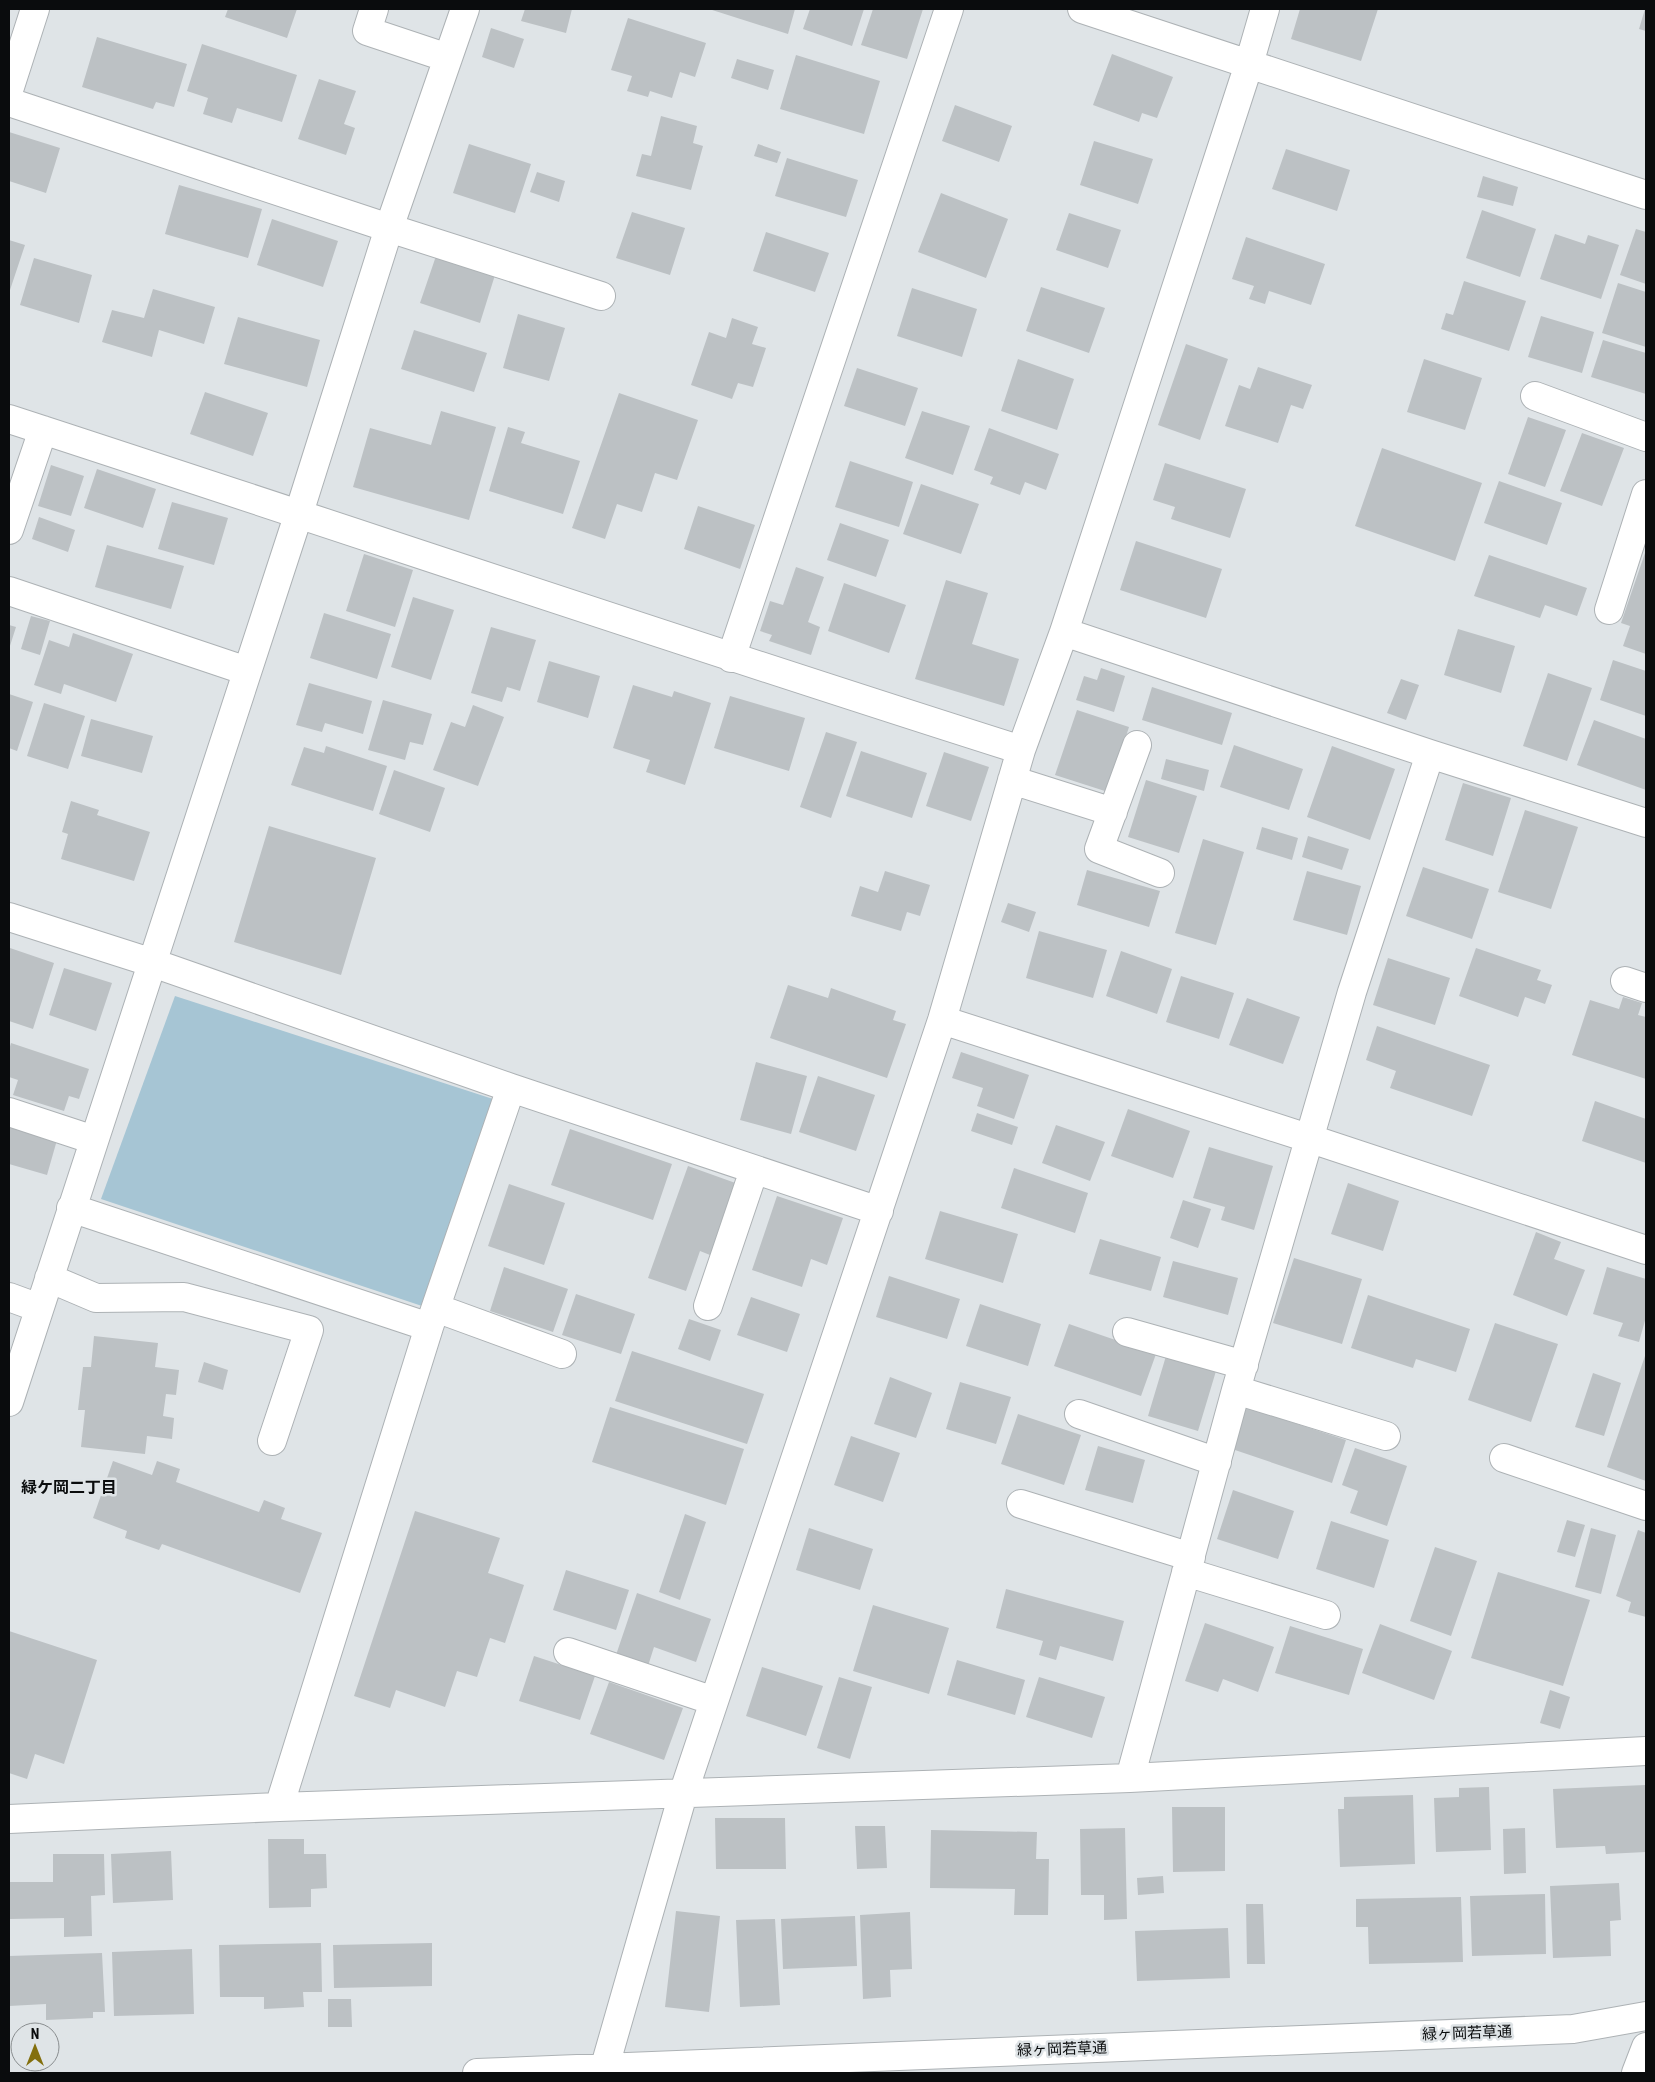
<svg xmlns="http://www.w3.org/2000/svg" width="1655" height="2082" viewBox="0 0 1655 2082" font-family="'Roboto Condensed','Noto Sans JP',sans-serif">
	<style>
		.green { fill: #a6c5d4 }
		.building { fill: #bcc1c4 }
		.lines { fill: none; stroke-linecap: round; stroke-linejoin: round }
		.minor-casing { stroke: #adb2b5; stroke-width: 30 }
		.minor { stroke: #fff; stroke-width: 28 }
		.labels { text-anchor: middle; stroke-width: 5; stroke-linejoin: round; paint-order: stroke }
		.street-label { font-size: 15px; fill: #0a0c0d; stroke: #dfe4e7 }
		.neighbourhood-label { font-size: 16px; font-weight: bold; fill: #0a0c0d; stroke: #dfe4e7 }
	</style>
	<rect width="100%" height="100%" fill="#dfe4e7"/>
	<path class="green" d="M175,996l318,103 -71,207 -321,-107z"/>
	<path class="building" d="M228,9h69l-10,29 -62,-21z
		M525,9h47l-6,24 -45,-12z
		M709,9h86l-7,25z
		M810,9h54l-12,37 -49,-17z
		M873,9h50l-16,50 -46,-14z
		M1300,9h78l-17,52 -70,-22z
		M1645,9h1v22l-7,-2z
		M628,18l78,25 -11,34 -15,-5 -8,26 -22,-7 -2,6 -21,-6 5,-15 -21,-6z
		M491,28l33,11 -10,29 -32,-11z
		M97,37l90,27 -13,43 -18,-5 -3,7 -71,-22z
		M202,44l95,31 -15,47 -45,-14 -5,15 -29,-9 5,-16 -21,-7z
		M1112,54l61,23 -16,41 -15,-5 -3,9 -46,-17z
		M796,55l84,26 -16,53 -84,-25z
		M737,59l37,11 -6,20 -37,-12z
		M319,79l37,12 -12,33 11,4 -9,27 -48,-16z
		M955,105l57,21 -13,36 -57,-21z
		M661,116l36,10 -4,17 10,3 -12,44 -55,-14 6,-22 9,2z
		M9,132l51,16 -14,45 -37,-12z
		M1094,141l59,18 -15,45 -58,-19z
		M469,144l62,20 -16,49 -62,-20z
		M758,144l23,8 -4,11 -23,-7z
		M1286,149l64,21 -13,41 -65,-22z
		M787,158l71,22 -12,37 -71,-21z
		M537,172l28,9 -6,21 -29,-10z
		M1483,176l35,11 -5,19 -36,-9z
		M179,185l83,24 -14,49 -83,-24z
		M941,193l67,26 -22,59 -68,-26z
		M1482,210l54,19 -16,48 -54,-19z
		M632,212l53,16 -15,47 -54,-17z
		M1069,213l52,17 -13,38 -52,-18z
		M272,219l66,22 -15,46 -66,-22z
		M1636,229l10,3v52l-26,-9z
		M766,232l63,21 -14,39 -62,-21z
		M1555,234l30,10 3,-9 31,10 -18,54 -61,-20z
		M1246,237l79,27 -14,41 -42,-14 -4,13 -16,-5 5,-13 -22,-7z
		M9,240l16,5 -16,48z
		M436,256l59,19 -15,48 -60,-20z
		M34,258l58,17 -13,48 -59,-18z
		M1464,281l62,20 -17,50 -68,-22 5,-16 7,2z
		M1618,283l28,9v55l-44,-14z
		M1041,287l64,21 -16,45 -63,-22z
		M912,288l65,21 -15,48 -65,-21z
		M153,289l62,18 -11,37 -45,-14 -7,27 -50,-15 10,-32 32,8z
		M518,314l47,14 -16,53 -46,-13z
		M1541,316l53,16 -12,41 -54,-16z
		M238,317l82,23 -13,47 -83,-23z
		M732,318l26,9 -6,17 14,4 -13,39 -15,-4 -6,16 -41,-14 18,-53 17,6z
		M414,330l73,23 -13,39 -73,-23z
		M1603,340l43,13v41l-55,-17z
		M1186,344l42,15 -28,81 -42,-15z
		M1018,359l56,20 -17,51 -56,-19z
		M1424,359l58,19 -17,52 -58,-18z
		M1258,367l54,18 -9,24 -12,-4 -13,38 -53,-17 14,-41 11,4z
		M857,368l61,20 -13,38 -61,-20z
		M205,392l63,21 -15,43 -63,-22z
		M619,393l79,27 -21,60 -22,-7 -13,39 -25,-8 -12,35 -33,-11z
		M441,411l55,16 -27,93 -116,-33 17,-59 61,17z
		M922,411l48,15 -17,49 -48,-17z
		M1528,417l38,13 -21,57 -37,-13z
		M508,427l17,5 -4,11 59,18 -17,53 -74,-23z
		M989,428l70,26 -13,36 -21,-8 -5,13 -30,-11 3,-7 -19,-7z
		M1582,433l42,15 -22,58 -42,-15z
		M1382,448l100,35 -27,78 -100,-35z
		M850,461l63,21 -14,45 -64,-20z
		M1165,463l81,26 -16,49 -59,-19 4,-12 -22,-7z
		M51,465l33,11 -13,40 -33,-10z
		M97,469l59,20 -13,39 -59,-20z
		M1499,481l63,22 -15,42 -63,-22z
		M921,484l58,20 -18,50 -58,-20z
		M172,502l56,16 -14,47 -56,-16z
		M698,506l57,19 -15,44 -56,-20z
		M39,517l36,13 -7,22 -36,-13z
		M840,523l49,17 -13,37 -49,-17z
		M1136,541l86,28 -16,49 -86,-28z
		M107,545l77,21 -13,43 -76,-22z
		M1645,553l1,1v100l-23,-8 7,-20 -9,-3z
		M364,554l49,16 -18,57 -49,-16z
		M1489,555l98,33 -10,28 -32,-11 -5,13 -66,-22z
		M796,567l28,10 -16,45 12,5 -9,28 -42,-14 3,-6 -12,-4 10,-30 13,4z
		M946,580l42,13 -16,51 47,15 -15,47 -89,-27z
		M844,583l62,22 -17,48 -61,-22z
		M413,597l41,13 -23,70 -40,-13z
		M324,613l67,21 -14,45 -67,-21z
		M31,616l19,5 -10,34 -19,-6z
		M9,625l7,2 -7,22z
		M491,627l45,13 -16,51 -13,-4 -5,15 -31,-9z
		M1458,629l57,17 -14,47 -57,-18z
		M73,633l60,21 -17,48 -52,-18 -3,10 -27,-9 15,-45 20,7z
		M1613,660l33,11v45l-46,-16z
		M549,661l51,15 -12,42 -51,-16z
		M1101,668l24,8 -11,36 -38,-12 8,-24 13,4z
		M1548,673l44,15 -25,73 -44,-15z
		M1401,679l18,6 -13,35 -19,-7z
		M309,683l63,18 -9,33 -38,-11 -3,9 -26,-7z
		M633,685l39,12 2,-6 37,12 -26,82 -39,-13 4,-12 -37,-12z
		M1152,687l80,26 -10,32 -80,-25z
		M9,694l24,8 -16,49 -8,-3z
		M730,696l75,22 -16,53 -75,-23z
		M383,700l49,14 -9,31 -13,-3 -5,18 -37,-10z
		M44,703l41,13 -17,53 -41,-13z
		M473,705l31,12 -26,69 -45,-16 18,-48 14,5z
		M1077,710l52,17 -21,65 -53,-17z
		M91,719l62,17 -11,37 -61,-17z
		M1594,720l52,19v51l-69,-25z
		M826,732l31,10 -26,76 -31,-11z
		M1234,745l69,24 -14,41 -69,-23z
		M326,746l61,20 -14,45 -82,-26 13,-38 20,6z
		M1332,746l63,23 -25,71 -63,-23z
		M861,751l66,22 -15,45 -66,-22z
		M944,752l45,15 -18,54 -45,-15z
		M1166,759l43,11 -5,21 -43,-12z
		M394,770l51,18 -15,44 -51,-18z
		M1146,780l51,16 -18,57 -51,-16z
		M1463,783l48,15 -18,58 -48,-16z
		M71,801l28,9 -2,5 53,17 -16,49 -73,-22 7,-25 -6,-2z
		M1525,810l53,17 -27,82 -53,-17z
		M269,826l107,32 -35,117 -107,-33z
		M1262,827l36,11 -6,22 -36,-11z
		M1308,836l41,13 -7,21 -40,-13z
		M1203,839l41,13 -28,93 -41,-12z
		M1423,867l66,22 -17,50 -66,-23z
		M1087,870l73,21 -11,36 -72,-22z
		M885,871l45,14 -10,31 -13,-4 -6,19 -50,-15 9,-30 18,6z
		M1307,871l54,15 -14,49 -54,-15z
		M1008,903l28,9 -7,20 -28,-10z
		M1039,931l68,19 -14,48 -67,-20z
		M10,948l44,15 -21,66 -24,-8z
		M1476,948l65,22 -4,10 15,5 -7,19 -20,-7 -7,20 -59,-21z
		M1121,951l51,18 -15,45 -51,-18z
		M1388,958l62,20 -15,47 -62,-20z
		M64,968l48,15 -16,48 -47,-16z
		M1181,976l53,17 -15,46 -53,-17z
		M788,985l40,13 3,-10 65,23 -3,9 13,4 -19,54 -117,-40z
		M1623,997l19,6 -4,12 8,2v62l-74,-24 18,-55 29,9z
		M1247,998l53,19 -17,47 -54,-19z
		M1377,1026l113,39 -18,51 -82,-28 6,-17 -30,-11z
		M11,1043l78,26 -10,30 -10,-3 -5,15 -51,-16 5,-15 -9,-3v-27z
		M961,1052l68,23 -15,44 -37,-13 6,-18 -31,-10z
		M756,1062l51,14 -16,58 -51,-14z
		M818,1076l57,19 -19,56 -57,-19z
		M1595,1101l51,18v44l-64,-22z
		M1128,1109l62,22 -17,47 -62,-22z
		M977,1113l41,14 -6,18 -41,-14z
		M1056,1125l49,17 -15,39 -48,-18z
		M9,1127l48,13 -10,35 -38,-11z
		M570,1129l102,35 -19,56 -102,-35z
		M1209,1147l64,19 -19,64 -33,-10 4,-13 -32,-9z
		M688,1166l53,19 -26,72 -15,-6 -14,40 -38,-13z
		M1014,1168l74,25 -13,40 -74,-25z
		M1348,1183l51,18 -16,50 -52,-17z
		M509,1184l56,19 -21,62 -56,-19z
		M777,1196l66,22 -16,47 -16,-6 -9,28 -50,-17z
		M1183,1200l28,9 -13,39 -28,-10z
		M940,1211l78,23 -15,49 -78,-24z
		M1536,1232l25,10 -7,17 31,11 -18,46 -54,-21z
		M1100,1239l61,18 -10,34 -62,-17z
		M1294,1258l68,21 -20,65 -69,-21z
		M1173,1261l65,17 -10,37 -65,-18z
		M504,1267l64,22 -15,43 -63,-21z
		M1607,1267l39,12v38l-7,25 -21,-6 5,-13 -30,-9z
		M889,1276l71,23 -13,40 -71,-22z
		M576,1294l59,20 -14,40 -59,-19z
		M1368,1295l102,34 -14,43 -40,-13 -3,9 -62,-20z
		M751,1297l49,17 -13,38 -50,-17z
		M980,1304l61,20 -13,42 -62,-20z
		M689,1319l32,11 -11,31 -32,-12z
		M1495,1323l63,21 -27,78 -63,-22z
		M1069,1324l87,30 -15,42 -87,-30z
		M94,1336l64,7 -3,24 24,3 -3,25 -10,-1 -3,22 11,2 -2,21 -25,-3 -2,18 -64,-7 4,-37h-7l5,-43h8z
		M632,1351l132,43 -17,50 -132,-43z
		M1646,1353v128l-39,-14z
		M1166,1356l50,15 -18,60 -50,-15z
		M204,1362l24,8 -5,20 -25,-8z
		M1593,1373l28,10 -17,53 -29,-9z
		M890,1377l42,16 -16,45 -42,-14z
		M960,1382l51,15 -15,47 -50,-15z
		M610,1407l134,42 -18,56 -134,-43z
		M1246,1407l100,33 -14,43 -100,-34z
		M1018,1414l63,21 -17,50 -63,-21z
		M851,1436l49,17 -17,49 -49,-17z
		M1098,1446l47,14 -12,43 -48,-13z
		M1355,1448l52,18 -20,60 -37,-13 8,-22 -16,-6z
		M113,1461l39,14 5,-14 23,8 -4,13 83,30 5,-12 21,8 -4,11 41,14 -22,60 -138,-49 -3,6 -34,-12 2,-7 -34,-13z
		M1233,1490l61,21 -16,48 -61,-20z
		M415,1511l85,27 -12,35 36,12 -19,58 -15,-5 -13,39 -20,-6 -12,36 -49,-17 -6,18 -36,-12z
		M685,1514l21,8 -26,78 -21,-8z
		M1567,1520l18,5 -10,32 -18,-5z
		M1331,1521l58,19 -15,48 -58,-19z
		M809,1528l64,21 -13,41 -64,-20z
		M1591,1528l25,7 -15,59 -26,-7z
		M1638,1530l8,3v84l-18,-5 3,-10 -15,-6z
		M1435,1547l42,14 -26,75 -41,-15z
		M566,1570l63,20 -13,40 -63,-20z
		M1498,1572l92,28 -27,86 -92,-28z
		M1006,1589l118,32 -11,40 -53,-15 -4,14 -17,-5 4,-14 -47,-13z
		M637,1593l74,26 -15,43 -42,-15 -6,19 -32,-11z
		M873,1605l76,23 -20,66 -76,-23z
		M1205,1623l69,24 -16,45 -35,-13 -5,13 -33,-11z
		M1380,1624l72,27 -18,49 -72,-27z
		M1290,1626l73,23 -14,46 -74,-22z
		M9,1631l88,29 -33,104 -29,-10 -8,25 -18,-6z
		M534,1656l61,20 -15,44 -61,-19z
		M957,1660l68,20 -10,35 -68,-20z
		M762,1667l61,19 -17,50 -60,-20z
		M839,1677l33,10 -22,72 -33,-11z
		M1039,1677l66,20 -13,41 -66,-21z
		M609,1682l74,26 -19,52 -74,-26z
		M1550,1690l20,7 -10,32 -20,-6z
		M1645,1785l1,67 -40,2 -1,-8 -49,2 -3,-59z
		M1489,1787l2,63 -55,2 -2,-54 25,-1v-9z
		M1413,1795l2,69 -75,3 -2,-58h6v-12z
		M1172,1807h53v64l-52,1z
		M715,1818h70l1,51h-70z
		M855,1826h30l2,42 -30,1z
		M1125,1828l2,91 -23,1v-25h-23l-1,-66z
		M1525,1828l1,45 -22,1 -1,-45z
		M931,1830l106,2 -1,27h13l-1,56h-34l1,-26 -85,-1z
		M268,1839h36v15h22l1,34 -16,1v18l-42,1z
		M171,1851l2,49 -60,3 -2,-49z
		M53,1854h51l1,41 -14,1 1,40 -28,1v-19l-55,1v-37h44z
		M1163,1876l1,17 -26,2 -1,-17z
		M1619,1883l2,37 -11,1 1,35 -58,2 -3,-72z
		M1545,1894l1,60 -74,2 -2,-60z
		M1461,1897l2,65 -94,2 -1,-37h-12v-28z
		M1246,1904h17l2,60h-18z
		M676,1911l44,5 -11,96 -44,-5z
		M910,1912l2,57 -22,1 1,27 -28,2 -3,-84z
		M855,1916l2,50 -74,3 -2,-50z
		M775,1919l5,86 -40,2 -4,-87z
		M1228,1928l2,50 -93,3 -2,-50z
		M321,1943l1,49h-19l1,15 -40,2v-12h-44l-1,-52z
		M432,1943v43l-98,2 -1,-43z
		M192,1949l2,65 -80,2 -2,-64z
		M102,1953l3,59h-12v6l-47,2v-16l-37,2v-50z
		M328,1999h23l1,28h-24z"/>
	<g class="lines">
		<defs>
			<path id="minor" d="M374,9l-7,22 81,27
				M1082,9l564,186
				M9,90l26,-81
				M9,102l380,126 212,68
				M1535,396l111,41
				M9,419c338,110 674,224 1012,331
				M9,530l34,-100
				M9,591l238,80
				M1609,610l37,-116
				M1064,632l366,122 216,69
				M731,658l218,-649
				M1137,745l-38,104 61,24
				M1012,780l101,32
				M9,917l144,46 358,125 368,123
				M1625,981l21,7
				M942,1020l369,119 335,111
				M9,1112l85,28
				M71,1208l358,119
				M49,1278l47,20 88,-1 125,33 -37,111
				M9,1297l30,11
				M708,1306l46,-136
				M436,1308l126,46
				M1127,1332l117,33
				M1236,1390l150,46
				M9,1402l290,-889 90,-285 76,-219
				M1079,1414l138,48
				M1504,1458l142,48
				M1021,1504l170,53
				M1186,1572l140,43
				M568,1652l146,49
				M1130,1778l106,-388 116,-398 78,-238
				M279,1807l150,-480 82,-239
				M9,1819l270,-12 851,-29 516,-27
				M477,2073l1096,-44 73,-13
				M603,2073l80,-279 259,-774 79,-270 43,-118 185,-568 16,-55
				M1636,2073l10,-26"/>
		</defs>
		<use href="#minor" class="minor-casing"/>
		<use href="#minor" class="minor"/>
	</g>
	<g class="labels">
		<g class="street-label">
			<text transform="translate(1467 2033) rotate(-2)" y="5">緑ヶ岡若草通</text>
			<text transform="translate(1062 2049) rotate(-2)" y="5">緑ヶ岡若草通</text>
		</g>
		<g class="neighbourhood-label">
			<text x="69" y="1493">緑ケ岡二丁目</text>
		</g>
	</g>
	<rect width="1655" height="2082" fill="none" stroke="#0a0c0d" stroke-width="20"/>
	<g transform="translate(35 2047)"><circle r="24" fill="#dfe4e7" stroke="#8a8e90"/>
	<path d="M0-4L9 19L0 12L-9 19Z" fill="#836f0d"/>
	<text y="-8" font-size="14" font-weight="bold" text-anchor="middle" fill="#0a0c0d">N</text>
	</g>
</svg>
